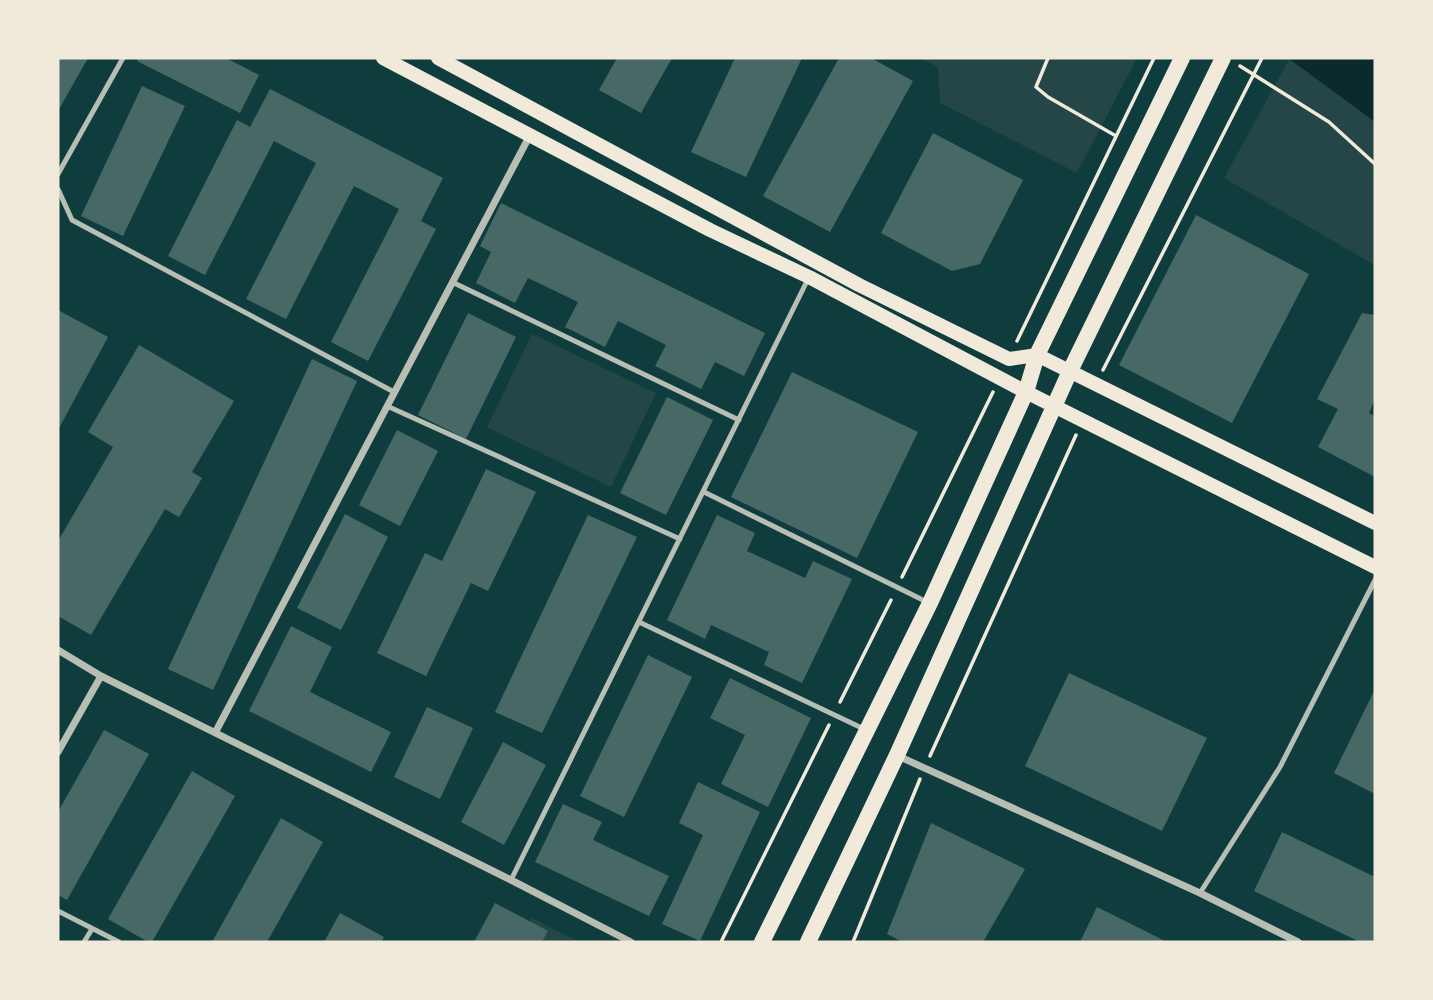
<svg xmlns="http://www.w3.org/2000/svg" width="1433" height="1000" viewBox="0 0 1433 1000" font-family="Raleway,sans-serif">
	<style>
		.green { fill: #244646 }
		.water { fill: #0a2a2b }
		.building { fill: #486865 }
		.lines { fill: none; stroke-linecap: round; stroke-linejoin: round }
		.path { stroke: #f1e9da; stroke-width: 3.5 }
		.service { stroke: #b8beb3; stroke-width: 5 }
		.minor { stroke: #b8beb3; stroke-width: 7 }
		.secondary { stroke: #f1e9da; stroke-width: 14 }
		.primary { stroke: #f1e9da; stroke-width: 16 }
	</style>
	<rect width="100%" height="100%" fill="#0f3d3e"/>
	<path class="green" d="M920,58h217l-60,115 -137,-70 -2,-36z
		M1290,58h85v207l-151,-87z
		M532,334l124,59 -45,94 -124,-60z
		M532,918l47,24h-60z"/>
	<path class="water" d="M1288,58h87v64z"/>
	<path class="building" d="M58,58h30l-30,53z
		M138,58h88l33,17 -19,38 -103,-52z
		M617,58h55l-31,55 -42,-23z
		M735,58h67l-56,119 -55,-25z
		M839,58h32l42,23 -83,151 -67,-36z
		M142,86l43,20 -62,130 -42,-20z
		M270,89l173,89 -22,43 15,8 -68,132 -37,-19 68,-133 -45,-23 -68,133 -40,-20 70,-136 -42,-22 -69,134 -37,-19 69,-136 13,7z
		M933,133l90,47 -43,84 -28,7 -71,-38z
		M501,203l264,130 -21,43 -29,-14 -14,27 -46,-23 11,-21 -48,-24 -13,26 -40,-20 13,-25 -50,-24 -13,25 -39,-20 15,-31 -11,-6z
		M1196,215l113,59 -77,149 -113,-58z
		M58,310l50,27 -50,93z
		M468,313l48,24 -50,102 -48,-24z
		M1362,313l13,2v84l-6,14 6,3v61l-57,-30 20,-38 -21,-10z
		M139,345l95,56 -42,71 10,6 -23,39 -14,-8 -74,126 -33,-19v-75l55,-94 -25,-15z
		M312,359l45,22 -144,309 -45,-21z
		M792,372l126,60 -61,126 -126,-61z
		M667,397l46,23 -47,95 -46,-22z
		M397,430l41,21 -38,75 -41,-21z
		M486,469l50,23 -48,99 -17,-8 -45,93 -49,-23 48,-100 17,8z
		M345,514l43,23 -47,93 -44,-22z
		M588,515l49,22 -95,196 -47,-21z
		M717,515l38,18 -8,18 58,27 8,-17 39,18 -50,104 -38,-18 5,-13 -58,-27 -6,14 -38,-19z
		M291,626l41,21 -22,45 81,40 -20,40 -122,-61z
		M648,655l44,22 -68,140 -44,-21z
		M1069,673l138,65 -45,93 -137,-65z
		M730,678l81,40 -43,89 -47,-23 24,-49 -35,-17z
		M1375,689v105l-41,-21z
		M427,707l46,21 -33,71 -46,-22z
		M104,730l45,24 -82,146 -9,-5v-83z
		M503,742l43,23 -42,80 -43,-23z
		M192,771l43,25 -83,146h-4l-40,-23z
		M698,782l62,30 -60,129 -38,-17 41,-89 -24,-12z
		M563,804l39,18 -9,18 76,36 -20,40 -114,-54z
		M281,818l42,24 -56,100h-55z
		M931,823l94,46 -42,73h-80l-16,-8z
		M1282,832l93,45v65h-15l-106,-51z
		M495,903l53,28 -6,11h-68z
		M1097,907l70,35h-87z
		M340,913l44,24 -3,5h-57z"/>
	<g class="lines">
		<path class="path" d="M1048,58l-12,29 12,10 68,39
			M1240,66l89,56 46,42
			M1017,341l137,-283
			M1103,370l159,-312
			M902,577l91,-185
			M840,702l51,-102
			M930,756l146,-321
			M721,942l108,-217
			M853,942l67,-163"/>
		<path class="service" d="M58,174l65,-116
			M58,189l14,31 322,172
			M452,282l287,138
			M387,406l293,133
			M704,492l223,110
			M639,622l225,107
			M511,880l298,-603
			M1200,893l80,-126 95,-187
			M58,911l61,31
			M84,942l8,-13"/>
		<path class="minor" d="M58,650l43,26 410,204 120,62
			M215,733l314,-596
			M58,752l43,-76
			M898,756l302,137 98,49"/>
		<path class="secondary" d="M383,58l327,172 99,47 217,115 349,175
			M438,58l421,227 150,74 28,-4 338,168"/>
		<path class="primary" d="M762,942l168,-339 96,-211 11,-37 145,-297
			M808,942l89,-187 173,-384 153,-313"/>
	</g>
	<rect width="1433" height="1000" fill="none" stroke="#f1e9da" stroke-width="119"/>
</svg>
